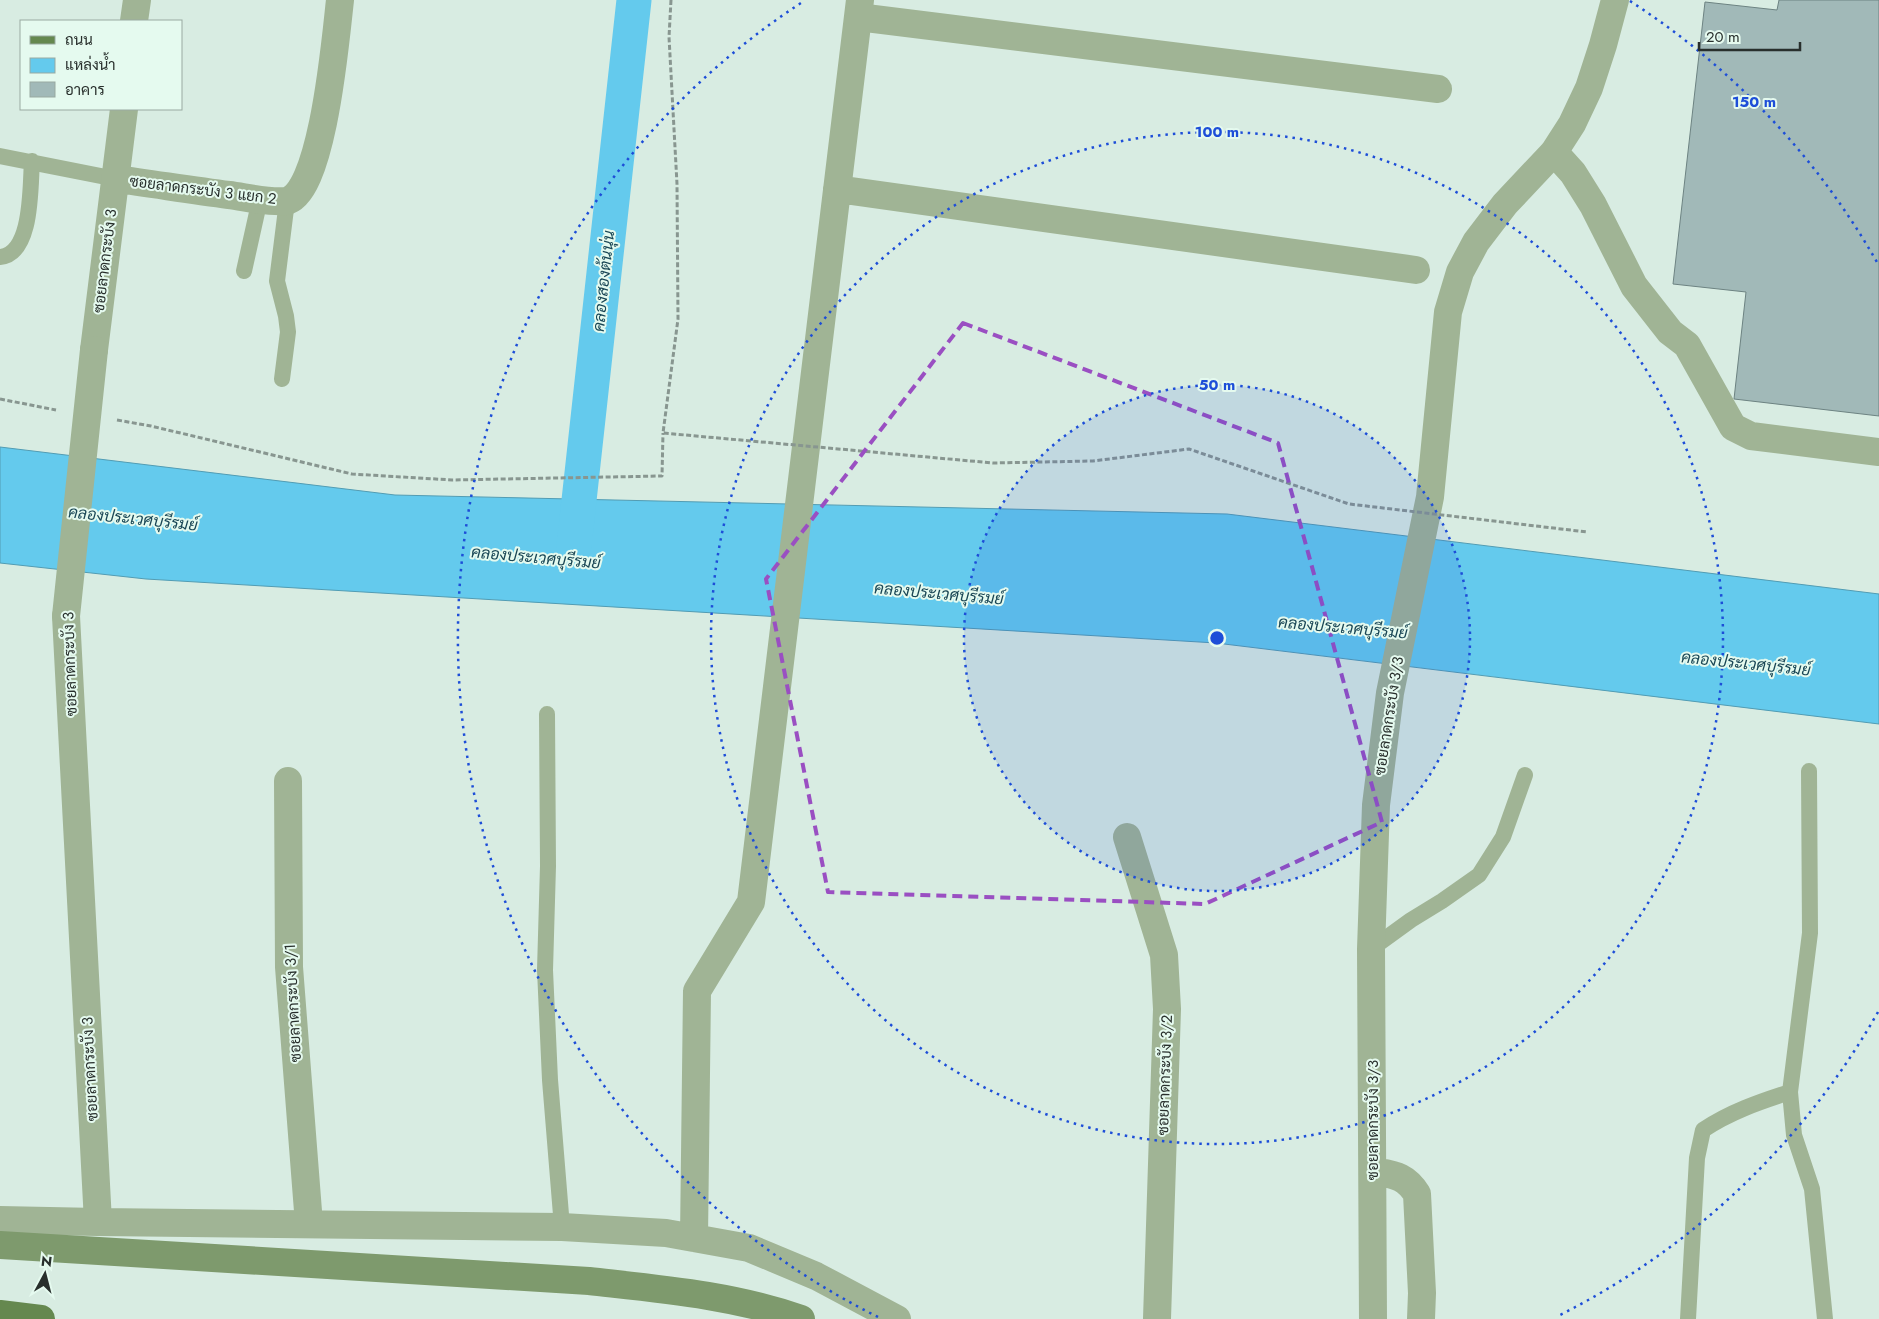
<svg xmlns="http://www.w3.org/2000/svg" width="1879" height="1319" viewBox="0 0 1879 1319" font-family="Jost,Sarabun,sans-serif">
	<style>
		.water { fill: #64caed; stroke: #529cb3 }
		.lines { fill: none; stroke-linecap: round; stroke-linejoin: round }
		.canal { stroke: #64caed; stroke-width: 35 }
		.building { fill: #a1b9b8; stroke: #6d8382 }
		.path { stroke: #889690; stroke-width: 3; stroke-dasharray: 5 2.5; stroke-linecap: butt }
		.service { stroke: #a0b495; stroke-width: 16 }
		.minor { stroke: #a0b495; stroke-width: 28 }
		.secondary { stroke: #7e9a6d; stroke-width: 28 }
		.primary { stroke: #65884f; stroke-width: 28 }
		.path-bridge { stroke: #889690; stroke-width: 3; stroke-dasharray: 5 2.5; stroke-linecap: butt }
		.minor-bridge { stroke: #a0b495; stroke-width: 28 }
		.marked { fill: none; stroke: #9a4fc2; stroke-width: 4; stroke-dasharray: 10 6; stroke-linejoin: round }
		.ring { fill: none; stroke: #1d4ed8; stroke-width: 2.5; stroke-dasharray: 2.5 5 }
		.labels { text-anchor: middle; stroke-width: 4; stroke-linejoin: round; paint-order: stroke }
		.street-label { font-size: 15px; fill: #282f2c; stroke: #e5faef }
		.water-label { font-size: 16px; font-style: italic; fill: #194655; stroke: #e5faef }
		.centre { fill: #1d4ed8; stroke: #e5faef; stroke-width: 2.5 }
		.ring-label { font-size: 15px; text-anchor: middle; font-weight: bold; fill: #1d4ed8; stroke: #e5faef; stroke-width: 4; stroke-linejoin: round; paint-order: stroke }
	</style>
	<rect width="100%" height="100%" fill="#d8ece2"/>
	<path class="water" d="M0,447l395,48 832,19 652,80v130l-663,-81 -1070,-64 -146,-16z"/>
	<g class="lines">
		<path class="canal" d="M574,546l60,-546"/>
	</g>
	<path class="building" d="M1779,0h100v416l-145,-17 12,-107 -73,-8 32,-282 72,8z"/>
	<g class="lines">
		<path class="path" d="M0,399l56,11
			M117,420l34,6 201,48 100,6 210,-4 1,-43"/>
		<path class="service" d="M0,156l116,23
			M0,257c33,-3 30,-71 32,-96
			M244,271l16,-72
			M282,379l6,-47 -2,-16 -9,-35 10,-80
			M547,714l1,152 -3,104 5,110 12,147
			M1371,949l40,-29 31,-19 37,-26 24,-38 22,-62
			M1790,1092l4,43 18,54 13,130
			M1688,1319l9,-161 6,-28c27,-18 56,-28 87,-38l20,-159 -1,-162"/>
		<path class="minor" d="M858,17l580,72
			M134,21l3,-21
			M1554,152l19,21 20,32 41,81 36,46 17,13 46,82 18,9 128,16
			M116,179c37,5 75,11 113,16 16,2 41,8 57,6 37,-7 50,-167 54,-201
			M837,189l579,81
			M94,350l30,-241
			M66,616l32,606
			M288,781l1,186 20,257
			M1127,837l37,118 3,54 -10,310
			M1373,1171c21,4 32,4 44,23l5,99 -1,26
			M0,1220l98,2 464,5 104,6 83,15 67,28 81,43
			M694,1238l3,-247 54,-89 109,-902
			M1373,1319l-2,-370 5,-144 14,-112 40,-196 18,-185 12,-40 16,-30 29,-38 49,-52 18,-28 17,-36 14,-43 12,-45"/>
		<path class="secondary" d="M0,1245l589,36c71,8 144,14 212,38"/>
		<path class="primary" d="M0,1314l41,5"/>
		<path class="path-bridge" d="M671,0l-2,37 8,147 1,135 -15,114 330,30 100,-2 96,-12 160,55 238,28"/>
		<path class="minor-bridge" d="M66,616l28,-266"/>
	</g>
	<path class="marked" d="M963,323l315,120 104,379 -177,82 -377,-12 -62,-313z"/>
	<circle cx="1217" cy="638" r="253" fill="#1d4ed8" fill-opacity=".12"/>
	<g class="ring">
		<circle cx="1217" cy="638" r="253"/>
		<circle cx="1217" cy="638" r="506"/>
		<path d="M1878 1012A759 759 0 0 1 1556 1317M878 1317A759 759 0 0 1 804 1M1630 1A759 759 0 0 1 1878 264"/>
	</g>
	<g class="labels">
		<g class="street-label">
			<text transform="translate(203 190) rotate(7)" y="5">ซอยลาดกระบัง 3 แยก 2</text>
			<text transform="translate(105 261) rotate(-83)" y="5">ซอยลาดกระบัง 3</text>
			<text transform="translate(70 664) rotate(-92)" y="5">ซอยลาดกระบัง 3</text>
			<text transform="translate(1389 716) rotate(-81)" y="5">ซอยลาดกระบัง 3/3</text>
			<text transform="translate(293 1003) rotate(-93)" y="5">ซอยลาดกระบัง 3/1</text>
			<text transform="translate(90 1069) rotate(-93)" y="5">ซอยลาดกระบัง 3</text>
			<text transform="translate(1165 1075) rotate(-88)" y="5">ซอยลาดกระบัง 3/2</text>
			<text transform="translate(1373 1120) rotate(-90)" y="5">ซอยลาดกระบัง 3/3</text>
		</g>
		<g class="water-label">
			<text transform="translate(603 281) rotate(-84)" y="6">คลองสองต้นนุ่น</text>
			<text transform="translate(133 518) rotate(6)" y="6">คลองประเวศบุรีรมย์</text>
			<text transform="translate(536 557) rotate(5)" y="6">คลองประเวศบุรีรมย์</text>
			<text transform="translate(939 593) rotate(5)" y="6">คลองประเวศบุรีรมย์</text>
			<text transform="translate(1343 627) rotate(5)" y="6">คลองประเวศบุรีรมย์</text>
			<text transform="translate(1746 663) rotate(6)" y="6">คลองประเวศบุรีรมย์</text>
		</g>
	</g>
	<circle cx="1217" cy="638" r="8" class="centre"/>
	<g class="ring-label">
		<text x="1754" y="107">150 m</text>
		<text x="1217" y="137">100 m</text>
		<text x="1217" y="390">50 m</text>
	</g>
	<rect x="20" y="20" width="162" height="90" fill="#e5faef" stroke="#99a9a1"/>
	<rect x="30" y="36" width="25" height="8" fill="#65884f" stroke="#99a9a1"/>
	<text x="65" y="45" font-size="15" fill="#282f2c">ถนน</text>
	<rect x="30" y="58" width="25" height="15" fill="#64caed" stroke="#99a9a1"/>
	<text x="65" y="70" font-size="15" fill="#282f2c">แหล่งน้ำ</text>
	<rect x="30" y="82" width="25" height="15" fill="#a1b9b8" stroke="#99a9a1"/>
	<text x="65" y="95" font-size="15" fill="#282f2c">อาคาร</text>
	<g transform="translate(45 1274) rotate(7)" stroke="#e5faef" stroke-width="4" paint-order="stroke">
	<path d="M0-4L9 19L0 12L-9 19Z" fill="#282f2c"/>
	<text y="-8" font-size="14" font-weight="bold" text-anchor="middle" fill="#282f2c">N</text>
	</g>
	<path d="M1699 42v8h101v-8" fill="none" stroke="#282f2c" stroke-width="2.5"/>
	<text x="1706" y="42" font-size="15" fill="#282f2c" stroke="#e5faef" stroke-width="4" paint-order="stroke">20 m</text>
</svg>
